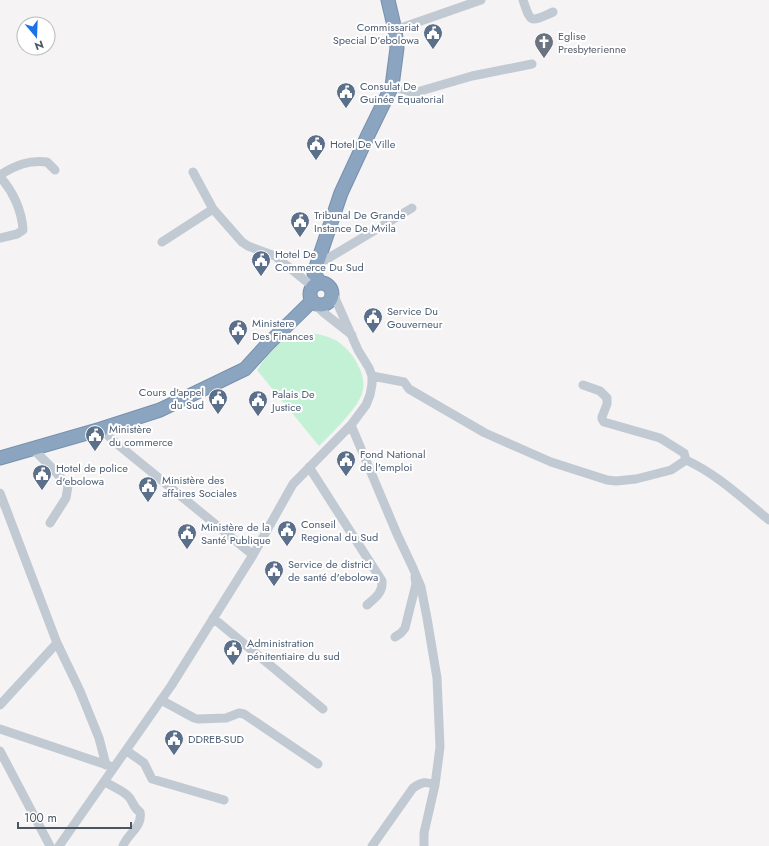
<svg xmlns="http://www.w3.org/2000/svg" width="769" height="846" viewBox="0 0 769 846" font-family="Jost,sans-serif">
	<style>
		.green { fill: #c3f1d5 }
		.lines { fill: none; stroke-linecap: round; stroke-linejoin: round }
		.highway-casing { stroke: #7690ad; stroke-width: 15 }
		.minor { stroke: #c1cad2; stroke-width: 9 }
		.highway { stroke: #8ba5c1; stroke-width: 13 }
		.labels { text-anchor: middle; stroke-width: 4; stroke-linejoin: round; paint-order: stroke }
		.service-label { font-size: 11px; fill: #4e5e75; stroke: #fff; text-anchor: start }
		.worship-label { font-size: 11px; fill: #5b616d; stroke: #fff; text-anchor: start }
	</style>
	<rect width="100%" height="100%" fill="#f5f3f3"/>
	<path class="green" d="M300,333c13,0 24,1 35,7 16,8 34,36 27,54 -6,16 -30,39 -43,52l-62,-76 10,-14 17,-17z"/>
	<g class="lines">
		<defs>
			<path id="highway" d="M310 294a11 11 0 1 1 22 0a11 11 0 1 1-22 0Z
				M320,283l-6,-10 27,-80 27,-58 24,-49 5,-38 -2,-18 -7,-30
				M0,458l101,-29 59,-19 85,-41 22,-24 45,-44"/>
		</defs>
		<use href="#highway" class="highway-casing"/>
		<path class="minor" d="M523,0c8,24 7,22 30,12
			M395,30l86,-30
			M392,86l19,6h6l55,-16 60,-12
			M193,172l20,37 29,33 6,4 27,10 37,30
			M0,175c16,-10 28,-15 47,-13l8,8
			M0,177c13,14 22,34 23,53l-6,4 -17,4
			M162,242l51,-33
			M317,265l95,-57
			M315,304l9,9 28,22
			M372,376l32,6 5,7 76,44 66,29 56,18 9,1 20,-2 35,-9 15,-10
			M583,385l17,6 7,7v6l-5,13v2l2,3 56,16 24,15 2,7c31,14 57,39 83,60
			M351,425l46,109 16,34 8,19 6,31 10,60 3,69 -5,38 -11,48v13
			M101,429l15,14 137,112
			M33,449l19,19 16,18 -2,12 -16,25
			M309,467l73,114c1,12 -7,17 -15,24
			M0,493l57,150 23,48 19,47 7,27
			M213,618l110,91
			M395,637l6,-4 4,-5 11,-44 -1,-7
			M161,700l33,18 4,1 28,-1 13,-5 5,1 74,50
			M0,705l57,-62
			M0,729l110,37
			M0,751l50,95
			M127,751l17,12 8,16 72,21
			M105,782c7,4 16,8 22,13 7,6 5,12 13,17 3,15 -13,22 -17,34
			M59,846l112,-160 82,-131 40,-71 58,-59 15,-20 4,-10 2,-11v-8l-3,-8 -11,-18 -23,-52 -3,-4
			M372,846l41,-58c9,-6 12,-7 22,-3"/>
		<use href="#highway" class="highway"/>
	</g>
	<defs>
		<symbol id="civic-pin" viewBox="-11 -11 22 30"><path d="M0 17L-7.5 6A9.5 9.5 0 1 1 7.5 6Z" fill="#5c6f8a" stroke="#fff"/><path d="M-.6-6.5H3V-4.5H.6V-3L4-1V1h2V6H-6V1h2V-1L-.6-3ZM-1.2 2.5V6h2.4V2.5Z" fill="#fff"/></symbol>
		<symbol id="church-pin" viewBox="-11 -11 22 30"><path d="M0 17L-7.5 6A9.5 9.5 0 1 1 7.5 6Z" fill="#6b7280" stroke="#fff"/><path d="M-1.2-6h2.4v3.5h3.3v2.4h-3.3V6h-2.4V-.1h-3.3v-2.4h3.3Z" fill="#fff"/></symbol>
	</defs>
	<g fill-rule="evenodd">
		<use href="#civic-pin" x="422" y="22" width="22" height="30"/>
		<use href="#church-pin" x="533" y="31" width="22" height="30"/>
		<use href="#civic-pin" x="335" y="81" width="22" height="30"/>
		<use href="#civic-pin" x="305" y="133" width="22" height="30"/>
		<use href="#civic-pin" x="289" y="210" width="22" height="30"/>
		<use href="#civic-pin" x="250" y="249" width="22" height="30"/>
		<use href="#civic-pin" x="362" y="306" width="22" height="30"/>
		<use href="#civic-pin" x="227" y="318" width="22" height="30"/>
		<use href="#civic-pin" x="207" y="387" width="22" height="30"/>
		<use href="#civic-pin" x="247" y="389" width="22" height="30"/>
		<use href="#civic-pin" x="84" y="424" width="22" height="30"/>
		<use href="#civic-pin" x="335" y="449" width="22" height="30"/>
		<use href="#civic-pin" x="31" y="463" width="22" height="30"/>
		<use href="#civic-pin" x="137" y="475" width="22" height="30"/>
		<use href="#civic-pin" x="276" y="519" width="22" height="30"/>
		<use href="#civic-pin" x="176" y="522" width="22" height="30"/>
		<use href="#civic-pin" x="263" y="559" width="22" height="30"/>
		<use href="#civic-pin" x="222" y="638" width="22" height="30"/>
		<use href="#civic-pin" x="163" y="728" width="22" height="30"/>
	</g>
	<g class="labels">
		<g class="service-label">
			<text x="419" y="31" text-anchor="end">Commissariat<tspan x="419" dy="13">Special D’ebolowa</tspan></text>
			<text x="360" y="90">Consulat De<tspan x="360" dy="13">Guinée Equatorial</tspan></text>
			<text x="330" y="148">Hotel De Ville</text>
			<text x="314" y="219">Tribunal De Grande<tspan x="314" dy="13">Instance De Mvila</tspan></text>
			<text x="275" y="258">Hotel De<tspan x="275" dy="13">Commerce Du Sud</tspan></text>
			<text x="387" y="315">Service Du<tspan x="387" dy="13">Gouverneur</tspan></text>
			<text x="252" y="327">Ministere<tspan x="252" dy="13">Des Finances</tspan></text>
			<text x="204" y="396" text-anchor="end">Cours d'appel<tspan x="204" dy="13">du Sud</tspan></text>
			<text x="272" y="398">Palais De<tspan x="272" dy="13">Justice</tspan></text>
			<text x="109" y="433">Ministère<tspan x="109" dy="13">du commerce</tspan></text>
			<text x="360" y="458">Fond National<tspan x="360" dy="13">de l'emploi</tspan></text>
			<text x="56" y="472">Hotel de police<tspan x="56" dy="13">d'ebolowa</tspan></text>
			<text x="162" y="484">Ministère des<tspan x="162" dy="13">affaires Sociales</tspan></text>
			<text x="301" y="528">Conseil<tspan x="301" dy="13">Regional du Sud</tspan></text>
			<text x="201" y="531">Ministère de la<tspan x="201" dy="13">Santé Publique</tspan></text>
			<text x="288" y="568">Service de district<tspan x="288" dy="13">de santé d'ebolowa</tspan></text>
			<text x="247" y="647">Administration<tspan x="247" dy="13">pénitentiaire du sud</tspan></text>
			<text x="188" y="743">DDREB-SUD</text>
		</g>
		<g class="worship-label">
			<text x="558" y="40">Eglise<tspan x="558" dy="13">Presbyterienne</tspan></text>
		</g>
	</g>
	<g transform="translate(36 36) rotate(161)"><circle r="19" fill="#ffffff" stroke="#b7bbc0"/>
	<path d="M0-3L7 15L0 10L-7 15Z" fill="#1a73e8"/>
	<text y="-6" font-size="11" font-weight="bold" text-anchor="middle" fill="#4a5661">N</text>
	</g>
	<path d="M18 822v6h113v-6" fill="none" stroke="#4a5661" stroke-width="2"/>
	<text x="24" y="822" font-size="12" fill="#4a5661" stroke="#ffffff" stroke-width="3" paint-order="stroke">100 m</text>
</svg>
